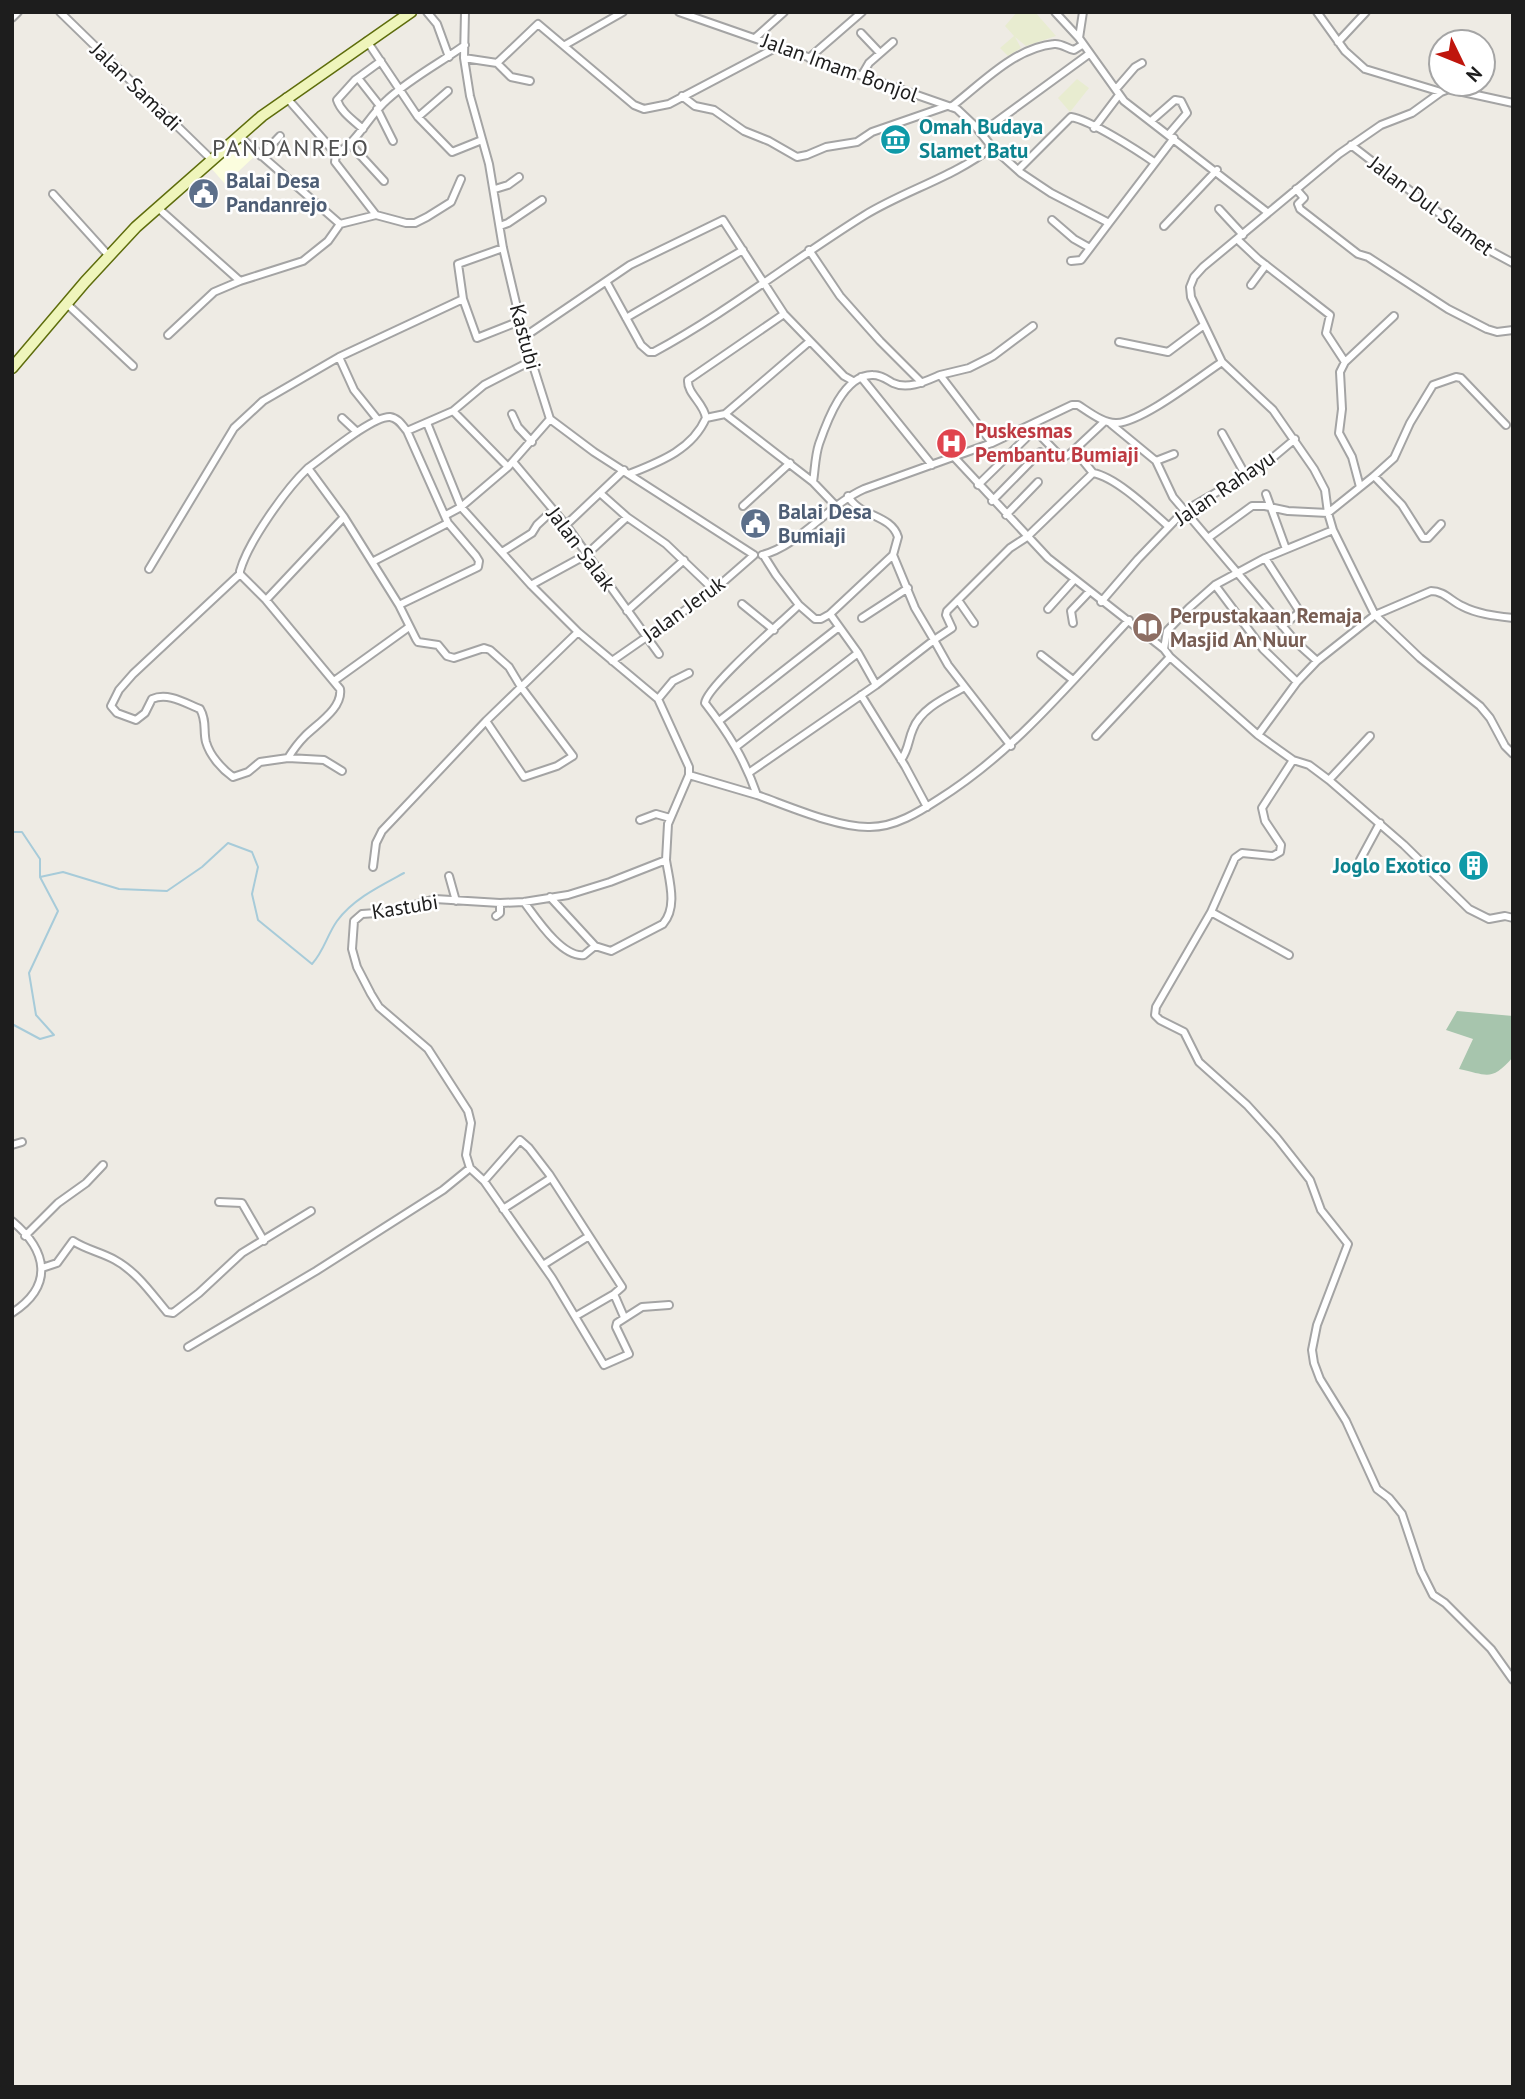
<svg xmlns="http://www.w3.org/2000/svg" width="1525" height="2099" viewBox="0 0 1525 2099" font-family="'PT Sans',sans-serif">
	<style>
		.education { fill: #fbfdde }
		.farmland { fill: #e8ecd0 }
		.cemetery { fill: #a7c5ad }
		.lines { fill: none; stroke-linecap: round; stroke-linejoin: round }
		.stream { stroke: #a7cbd9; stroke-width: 2 }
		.minor-casing { stroke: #a4a4a4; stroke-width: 10 }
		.secondary-casing { stroke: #5e6d0c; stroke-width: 13 }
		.minor { stroke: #fff; stroke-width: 6 }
		.secondary { stroke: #eff5bb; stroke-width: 10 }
		.labels { text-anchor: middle; stroke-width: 5; stroke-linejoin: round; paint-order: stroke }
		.street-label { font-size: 21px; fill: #1d1d1d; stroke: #fff }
		.culture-label { font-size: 21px; font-weight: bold; fill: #0d838f; stroke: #fff; text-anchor: start }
		.service-label { font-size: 21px; font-weight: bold; fill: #4e5e75; stroke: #fff; text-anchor: start }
		.health-label { font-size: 21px; font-weight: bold; fill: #be3a42; stroke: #fff; text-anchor: start }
		.education-label { font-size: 21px; font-weight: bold; fill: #785e54; stroke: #fff; text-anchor: start }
		.quarter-label { font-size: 24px; letter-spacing: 2px; fill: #505050; stroke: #fff }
	</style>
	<rect width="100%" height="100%" fill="#eeebe4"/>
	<path class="education" d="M241,141l15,14 -31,29 -14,-16z"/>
	<path class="farmland" d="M1017,12h18l21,24 -30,10 -11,-9 6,11 -13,8 -8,-8 14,-12 -9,-10z
		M1077,79l12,9 -19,24 -12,-14z"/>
	<path class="cemetery" d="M1457,1011l56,5v41c-22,25 -25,18 -54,12l14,-30 -27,-9z"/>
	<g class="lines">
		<path class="stream" d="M12,832h10l18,27v17
			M12,1024l28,15 14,-4 -18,-20 -7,-42 29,-62 -18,-34 23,-5 56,17 48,2 35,-24 26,-24 24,9 6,15 -6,27 6,26 54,44c12,-13 15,-29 25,-43 16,-22 43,-35 67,-48"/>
		<defs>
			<path id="minor" d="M60,12l152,148
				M427,12l10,12 12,33
				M465,12l-1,46 6,38 19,68 14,84 21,89 26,82 44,33 160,103
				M679,12l278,97 18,17 17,21 29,26 30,20 58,30 65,-85
				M1055,12l24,26
				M1083,12l-4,26 45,63 143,111
				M1317,12l28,39 20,18 76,23
				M12,18l6,-6
				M861,33l18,19
				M755,38l29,-26
				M367,41l51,76 30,-26
				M1338,42l28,-30
				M565,45l58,-33
				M464,58l33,5 41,-39 96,81 10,4 25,-5 108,-57
				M809,58l53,-46
				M497,63l14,14 19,4
				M862,75l7,-12 24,-21
				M358,78l22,28
				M1116,89l19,-22 7,-4
				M682,96l13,10 19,4 30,21 25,10 28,16 10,-2 19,-8 31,-5 15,-10 75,-26
				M286,97l50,57c23,-13 32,-38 52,-55 23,-21 52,-36 77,-54
				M1513,103l-64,-14 -8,3 -29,21 -31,12 -42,29 -136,113 -9,10 -4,10 1,10 8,17 23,48 51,48 41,59 11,21 3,23 5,17 42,85 56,-24c13,0 20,10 31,15 15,8 34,10 51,12
				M951,107c30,-23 63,-59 103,-63 8,-1 13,5 20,6l8,-5
				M377,109l16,32
				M418,117l34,35 30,-12
				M1151,121l24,-21 6,1 6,12 -18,21
				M1094,128l25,-33
				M363,129c-10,-9 -22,-17 -26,-29l18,-20 26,-19
				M981,133l108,-79
				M239,136l101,88
				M351,145l33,36
				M1351,145l132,102 30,16
				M336,154l-1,8 41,53
				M261,156l19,-20
				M1018,170l53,-53c19,3 66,33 83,45
				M495,189l13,-4 11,-8
				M1296,189l8,9 -6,6 2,5 58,45 10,3 80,52 39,20 10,3 16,-2
				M53,194l56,62
				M158,208l82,73 -26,11 -46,43
				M1219,209l24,26
				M1052,220l22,19 16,9
				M500,226l8,-3 34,-23
				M1164,226l53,-56
				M1238,240l20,19 72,56 -4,18 19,29 -5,10 2,37 -3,24 13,24 8,30
				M809,250l31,46 40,45 42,42
				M1071,261l10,-1 28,-37
				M240,281l63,-20 25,-20 12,-17 36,-9 30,8h9l12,-6 24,-15 10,-23
				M607,283l34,62 8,7h5c74,-40 140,-93 211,-137 41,-25 89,-38 127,-68
				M1251,285l15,-20
				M463,299l14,39 43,-17
				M67,304l66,62
				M626,318l117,-68
				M524,337l106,-72 93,-45 61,94 60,62 9,5
				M1119,342l49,10 36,-27
				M339,357l15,33 24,30
				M531,361l-47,24 -31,26 55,56 42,-48
				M1345,362l49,-46
				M940,375l29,-7 24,-12 40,-30
				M861,377l71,88
				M512,414l6,13 14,15
				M725,414l85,-73
				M342,418l15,14
				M706,418c-2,-15 -19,-24 -18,-38l96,-66
				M427,423l34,84 47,-40
				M1111,424l45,37 17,36 124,146 20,18
				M1030,425l32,33 9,-5 34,-32
				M407,431l46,-20
				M1222,433l24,43
				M1071,453l9,4 13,16
				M954,457l94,101 116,91 6,8 88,78 39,-53 20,-21 58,-46 45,43 60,48 10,12 15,28 8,8
				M1156,461l18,-7
				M514,463l52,62 93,129
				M308,468c16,-11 64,-52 82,-51 8,1 12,8 17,14l41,92 -76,39
				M629,474c30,-12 63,-24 77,-56l19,-4 88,68
				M1374,476l28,29 21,33h5l13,-14
				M978,485l49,-48
				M600,493l27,24
				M1266,494l20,55
				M848,496c11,21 43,18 50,41l-5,18
				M992,501l48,-49
				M835,505l-22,-23c2,-12 2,-26 6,-38 8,-23 25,-70 54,-69 8,0 13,4 20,8 15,7 33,-2 47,-8l52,68
				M743,506l47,-43
				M1006,515l32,-33
				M566,525l58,-55
				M1208,538l44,-32h13l23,5 40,2 46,-37 20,-18 16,-35 23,-38 23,-8 5,1 45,47
				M502,552l30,-19 5,-8 16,-15
				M762,555c37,-9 66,-50 102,-66l128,-46 80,-38h6c11,7 26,19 39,18 27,-2 82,-46 105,-61
				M764,556l12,19 23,30c-16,16 -93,82 -94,98 24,31 39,55 52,92 31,11 81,33 113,32 25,0 49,-15 69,-28 76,-48 129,-114 190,-179
				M1265,558l35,54 -18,14
				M149,569l85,-141 29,-27 76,-44 124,-58 -5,-35 45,-16
				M240,574l-107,100 -14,16 -8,16 6,7 19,7 9,-7 7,-14c16,-7 33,4 48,10 7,12 3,21 6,33 4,14 16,27 27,35l15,-5 12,-10 28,-4
				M531,585l55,-30 41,-38 39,27 48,46
				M1215,585l48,64 34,33
				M266,600l78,-83 55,88 17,34 2,3 20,3 9,11 7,2 30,-10 6,2 19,17 12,20 52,69 -16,10 -33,11 -38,-56
				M958,600l16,23
				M1101,602l37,-43 46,-48 80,-46 31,-26
				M742,604l32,26
				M399,605l79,-38 1,-6 -3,-5 -28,-33
				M799,605l16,14h6l9,-5 28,39 18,32 58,-45 14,25 17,22
				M1048,609l26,-29
				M627,611l57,-51
				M830,614l63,-59 22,53 19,32 18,-12 -6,-13 1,-4 63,-63 17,-11 66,-64c23,4 57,37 75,53
				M862,618l46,-30
				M1073,623l-2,-12 18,-19
				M578,632l80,67 31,68v8l-21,49 -2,36 -56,22 -42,13 -44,7 -24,1 -65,-4 -45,13 -28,2 -8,7 -2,28 5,18 14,27 8,13 49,42 40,62 3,12 -5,32 4,13 14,13 68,97 52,87 25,-11 -13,-27 1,-4 25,-16 27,-2
				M1164,649l3,-18 22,-23 26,-23 50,-27 68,-28
				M1041,655l32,25
				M612,661l102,-71 40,-35
				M334,681l75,-54
				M861,695l44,71 22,41
				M658,699l15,-18 16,-8
				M719,721l120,-94
				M1258,735l35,25 16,5 20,15 75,65 65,64 20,10 16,-3 8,2
				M1096,736l74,-79
				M737,746l121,-93
				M901,760c8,-11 7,-20 12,-31 8,-21 34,-32 52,-42l46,59
				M1293,760l-31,48 3,13 16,24 -1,7 -7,4 -31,-3 -7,5 -24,54 -55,95 -1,8 5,5 24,12 15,30 48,43 30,33 33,42 11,30 27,34 -31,81 -5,25 2,13 6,16 26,42 31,68 12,9 13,16 19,57 12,24 12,8 46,46 22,31
				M342,771l-18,-11 -36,-2c5,-8 10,-15 17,-22 12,-12 38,-28 35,-47l-74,-89 -26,-26v-3c8,-29 46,-82 68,-103l36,49
				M750,772l126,-87
				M689,775l68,20
				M1329,780l41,-44
				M640,820l16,-6 14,4
				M1360,860l20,-37
				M373,867l3,-24 6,-12 104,-110 92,-89 -47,-47 -70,-78 -15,8
				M449,876l7,25
				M550,897l45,49 16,5 52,-27c15,-17 6,-44 3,-64
				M524,902c12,16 38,56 60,53l11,-9
				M1211,912l78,43
				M496,916l4,-3v-10
				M12,1145l10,-3
				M484,1181l36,-41 9,8 20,26 73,113 -8,7 -38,22
				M219,1202l23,1 22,38
				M503,1209l48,-31
				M12,1221c36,30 42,65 0,92
				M25,1236l33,-33 28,-20 17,-18
				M543,1265l46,-29
				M42,1268l15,-5 16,-22c14,9 28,11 42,19 22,12 36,33 52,52l6,1 26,-20 43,-40 69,-42
				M614,1294l10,23
				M188,1347l128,-76 127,-81 27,-22"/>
			<path id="secondary" d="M12,368l73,-86 51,-55 126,-111 149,-104"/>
		</defs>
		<use href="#minor" class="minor-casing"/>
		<use href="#secondary" class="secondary-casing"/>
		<use href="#minor" class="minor"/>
		<use href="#secondary" class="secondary"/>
	</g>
	<defs>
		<symbol id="museum-disc" viewBox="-11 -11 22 22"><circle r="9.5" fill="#0f9aa8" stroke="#fff"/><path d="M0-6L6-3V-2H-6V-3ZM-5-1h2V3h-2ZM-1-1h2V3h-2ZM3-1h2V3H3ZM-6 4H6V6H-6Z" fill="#fff"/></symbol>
		<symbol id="civic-disc" viewBox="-11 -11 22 22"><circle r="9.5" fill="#5c6f8a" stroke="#fff"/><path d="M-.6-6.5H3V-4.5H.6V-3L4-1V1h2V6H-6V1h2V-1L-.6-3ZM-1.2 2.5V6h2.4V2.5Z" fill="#fff"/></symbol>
		<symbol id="hospital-disc" viewBox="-11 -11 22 22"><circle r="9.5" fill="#e0444e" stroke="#fff"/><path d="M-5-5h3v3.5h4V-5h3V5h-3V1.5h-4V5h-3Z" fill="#fff"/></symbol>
		<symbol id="library-disc" viewBox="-11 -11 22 22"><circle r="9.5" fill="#8d6e63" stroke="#fff"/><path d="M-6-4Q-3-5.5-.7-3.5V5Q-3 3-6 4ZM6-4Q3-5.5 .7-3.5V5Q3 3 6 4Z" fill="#fff"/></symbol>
		<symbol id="building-disc" viewBox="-11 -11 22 22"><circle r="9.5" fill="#0f9aa8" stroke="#fff"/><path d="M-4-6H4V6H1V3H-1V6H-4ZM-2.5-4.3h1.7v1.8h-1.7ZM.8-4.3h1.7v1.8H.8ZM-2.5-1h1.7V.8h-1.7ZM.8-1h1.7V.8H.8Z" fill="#fff"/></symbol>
	</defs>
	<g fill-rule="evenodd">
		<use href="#museum-disc" x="878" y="122" width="35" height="35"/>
		<use href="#civic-disc" x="186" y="176" width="35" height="35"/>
		<use href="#hospital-disc" x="934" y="426" width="35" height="35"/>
		<use href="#civic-disc" x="738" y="506" width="35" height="35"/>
		<use href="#library-disc" x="1130" y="610" width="35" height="35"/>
		<use href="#building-disc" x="1456" y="848" width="35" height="35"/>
	</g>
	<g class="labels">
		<g class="street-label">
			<text transform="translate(840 68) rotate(20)" y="7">Jalan Imam Bonjol</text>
			<text transform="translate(136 87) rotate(44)" y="7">Jalan Samadi</text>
			<text transform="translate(1431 206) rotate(37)" y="7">Jalan Dul Slamet</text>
			<text transform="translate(525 337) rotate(75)" y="7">Kastubi</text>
			<text transform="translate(1225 488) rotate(-34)" y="7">Jalan Rahayu</text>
			<text transform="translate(581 549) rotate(53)" y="7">Jalan Salak</text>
			<text transform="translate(684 609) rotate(-36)" y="7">Jalan Jeruk</text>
			<text transform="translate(405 907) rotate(-9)" y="7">Kastubi</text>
		</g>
		<g class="culture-label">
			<text x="919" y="134">Omah Budaya<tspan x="919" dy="24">Slamet Batu</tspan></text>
			<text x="1451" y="873" text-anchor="end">Joglo Exotico</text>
		</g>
		<g class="service-label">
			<text x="226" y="188">Balai Desa<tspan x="226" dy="24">Pandanrejo</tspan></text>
			<text x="778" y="519">Balai Desa<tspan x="778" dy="24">Bumiaji</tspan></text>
		</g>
		<g class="health-label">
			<text x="975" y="438">Puskesmas<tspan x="975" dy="24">Pembantu Bumiaji</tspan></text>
		</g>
		<g class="education-label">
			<text x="1170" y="623">Perpustakaan Remaja<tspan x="1170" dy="24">Masjid An Nuur</tspan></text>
		</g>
		<g class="quarter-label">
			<text x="291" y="156">PANDANREJO</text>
		</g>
	</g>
	<rect width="1525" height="2099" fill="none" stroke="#1d1d1d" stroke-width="28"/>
	<g transform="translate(1462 63) rotate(133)"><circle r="33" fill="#ffffff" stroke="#a5a5a5" stroke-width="2"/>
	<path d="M0-5L12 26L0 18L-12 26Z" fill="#bf150c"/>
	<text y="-10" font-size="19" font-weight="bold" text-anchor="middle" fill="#1d1d1d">N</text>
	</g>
</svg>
